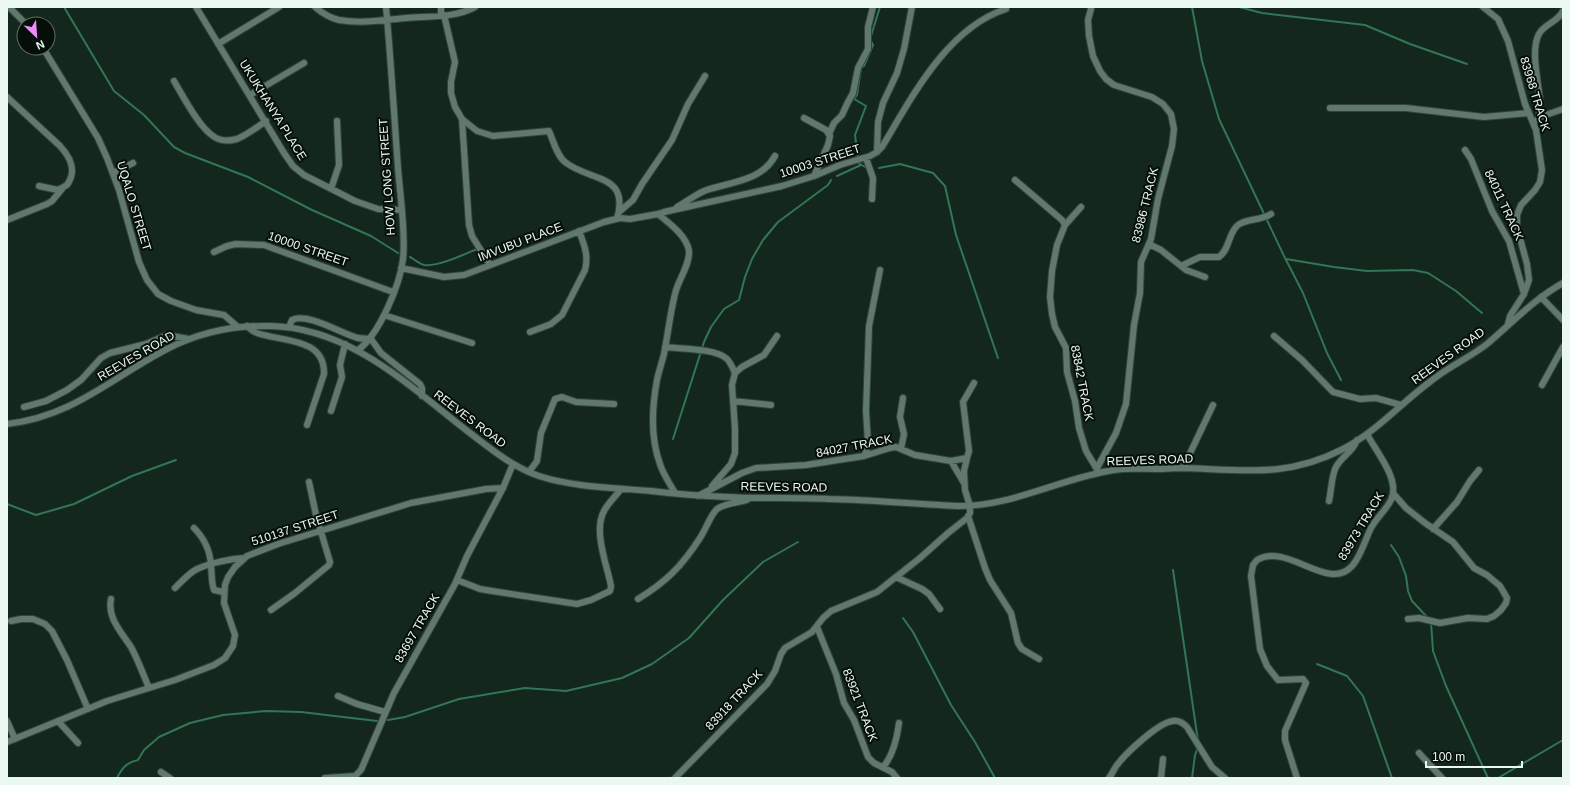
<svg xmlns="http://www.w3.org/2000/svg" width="1570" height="785" viewBox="0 0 1570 785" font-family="Arial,sans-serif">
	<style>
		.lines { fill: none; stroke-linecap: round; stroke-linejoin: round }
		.stream { stroke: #337557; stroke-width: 2 }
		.minor-casing { stroke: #34433b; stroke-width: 8 }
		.minor { stroke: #61786c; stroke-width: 6 }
		.labels { text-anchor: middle; stroke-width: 4; stroke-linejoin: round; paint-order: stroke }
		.street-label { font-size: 12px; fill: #ebf8f0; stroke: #060e0a }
	</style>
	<rect width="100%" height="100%" fill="#13271d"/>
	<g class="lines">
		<path class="stream" d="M64,7l50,84 30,24 30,32 11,6 63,24 64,33 59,26 27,17
			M1192,7l10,54 17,58 65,137 19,37 24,60 14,27
			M1239,7l23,6 103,12 45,19 57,20
			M858,158l-3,-23 11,-29 -12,-7 3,-4 4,-27 3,-2 9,-21 -3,-6 10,-32
			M858,163l9,5
			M879,168l21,-4 33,9 12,13 11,49 42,123
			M837,176l24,-11
			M410,257c4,2 9,7 14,8 13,2 39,-10 53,-16
			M1286,259l48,8 33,4 46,-1 15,3 28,18 26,22
			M673,439l31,-97 7,-15 13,-18 15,-9 6,-23 7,-18 11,-19 15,-18 50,-37 3,-5
			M7,504l29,11 38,-11 58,-28 44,-16
			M1391,545l8,12 7,19 2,15 4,10 15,16
			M1173,570l25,171
			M903,618l10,14 38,73 24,37 20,36
			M1431,622l2,29 13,35 42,92
			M1317,664l30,12 16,20 29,82
			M388,720l17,-3 54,-18 66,-11 41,3 56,-13 30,-14 37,-26 34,-38 40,-38 35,-20
			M117,778c5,-10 10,-16 21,-18l6,-10 15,-13 31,-14 33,-8 43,-4 35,1 76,9
			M1192,778l3,-23 3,-8
			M1498,778l65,-38"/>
		<defs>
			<path id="minor" d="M9,7l17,17
				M196,7l88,146 9,13 11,9 51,26 23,8 24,1
				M315,7c7,6 15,11 24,13 22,4 45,0 67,-2 23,-2 49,0 69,-11
				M441,7v9
				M1483,7l15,12 10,22 17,63 11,26 6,40 -2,12 -5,8 -14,15 -4,10v12l10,37 2,16 -5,14 -14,22 -2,8
				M1091,9l-3,11 1,16 4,20 7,15 6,8 8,6 38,12 11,7 8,10 3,15 -2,17 -14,53 -7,40 -10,23 -1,31 -6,32 -8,79 -10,29 -19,35
				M444,15l11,47 -4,20v11l4,14 7,12 15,12 16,5 56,-5c4,9 8,25 16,31 25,20 65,11 52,57
				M218,44l61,-37
				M43,48l55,90 9,20 12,32 20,72 8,18 11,14 13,7 25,9 28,5 14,12
				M174,81c9,15 25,46 39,55 6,5 16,5 24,3 10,-4 20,-12 29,-18
				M250,95l54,-32
				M7,97l53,49c11,12 17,25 7,39l-9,5 -19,-4
				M1330,108h76l78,9 45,-4
				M1539,117c0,-5 1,-10 1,-15 -1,-18 -10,-52 -1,-68 5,-10 19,-12 24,-23
				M804,118l22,12 4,6 -2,9 -14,31
				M462,119l7,106 3,11 18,29
				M1537,120l3,-3 23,-8
				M829,134l5,-11 8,-8 5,-11 6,-11 5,-25 10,-19v-22l5,-20
				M1465,150l6,9 21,52 17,30 15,53
				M877,152l1,-30 5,-19 14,-30 7,-24 8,-42
				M866,158l7,20 -1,21
				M113,173l20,-10
				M1015,180l47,40 3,5
				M331,189l8,-24 -2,-44
				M677,207c9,-5 18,-12 27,-16 24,-9 57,-9 71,-35
				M1081,207l-16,18 -8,20 -5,26 -2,26 2,17 3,13 11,21 1,24 8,29 4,27 7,23 12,20
				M619,212l14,-12 9,-16 30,-44 16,-36 17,-28
				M658,214c11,9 29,22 31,37 1,14 -11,29 -14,43 -5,20 -7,40 -11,60 -2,8 -5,17 -7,26 -5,27 -7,57 3,84 3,10 10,20 15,29
				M7,220l40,-16 5,-3 10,-12
				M1149,244l12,6 25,20 19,7
				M214,252l13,-6 9,-2 28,1 129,47
				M1181,266l19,-9h19c11,-8 9,-24 19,-32 9,-7 22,-4 33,-11
				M401,268l43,9 20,-2 140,-53 16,-4 10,1 28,-5 6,-2 118,-26 32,-10 26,-11 30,-9 7,-4 5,-5c30,-50 65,-119 124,-138
				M1541,297l22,23
				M384,315l88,28
				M247,326c3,3 7,6 10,7 25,9 68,4 67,41l-17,51
				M289,327l3,-7c15,-8 50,14 66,18 4,1 8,0 13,1
				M530,332l21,-8 11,-9 23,-45c4,-14 -1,-26 -6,-39
				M1274,336l28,24 31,32 27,7 16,-1 25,7
				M371,339l10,14 39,31 2,4v8
				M665,347c15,2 51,1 62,12 4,4 6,10 8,14
				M358,350c21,-15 42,-65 45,-91 3,-26 -3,-64 -5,-91 -4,-54 -7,-107 -12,-161
				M1542,385l21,-38
				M733,401l38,4
				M24,407l22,-6 21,-11 14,-10 20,-22 9,-5 36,-9 21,-9 22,4
				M331,411l11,-34 -2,-12 5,-21
				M7,424c67,-8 104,-46 160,-75 33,-17 68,-24 104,-23 80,2 139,61 199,107 22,17 43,34 69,43 33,11 77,12 112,15 25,3 51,5 76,6 34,2 68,0 102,2 43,1 86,5 128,7 55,1 104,-28 157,-36 13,-2 27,-1 41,-1 10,0 20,-1 30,-1 59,2 102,10 158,-19 33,-17 58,-46 88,-68 17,-14 38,-23 56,-37 25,-21 47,-45 76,-61
				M901,449l3,-15 -4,-17 3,-19
				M864,456l2,-4 2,-9 -2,-32 3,-85 11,-56
				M967,458l2,-7 -6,-49 11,-19
				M951,461l13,22
				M1183,468l30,-63
				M529,472l8,-11 4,-28 14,-34 7,-2 14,5 38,2
				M712,486l19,-22 4,-11v-24l-3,-44 3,-12 7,-6 22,-12 13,-19
				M1393,493l13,15 19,15 28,19 21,26 13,7 13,11 7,12 -1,5 -5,7 -7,6 -7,3 -19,-1 -28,5 -21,-5 -11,1
				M1329,501c2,-9 3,-28 7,-34 6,-11 17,-15 21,-27
				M968,516l17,52 5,12 21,33 7,30 4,6 17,10
				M194,528c10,10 16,23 17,37 1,9 0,16 3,25l9,2
				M1433,529l24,-27 13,-21 9,-11
				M896,577l26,12 7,5 11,15
				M457,580l23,9 12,2 85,13 14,-4 19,-9 1,-5c-4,-21 -18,-55 -7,-75 4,-8 12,-15 17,-22
				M175,588c7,-7 14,-15 22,-19 13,-6 33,-10 47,-11
				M111,599c-4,19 11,34 20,48 7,13 12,27 18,41
				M638,599c28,-17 44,-33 62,-61 5,-7 11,-24 17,-29 8,-6 21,-6 30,-9
				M271,610l24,-17 34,-28 1,-3 -14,-47 -7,-33
				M11,621l10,-2h12l12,5 7,7 15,29 21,49
				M817,627l19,47 8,29 10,17 14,37 6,6 18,9 5,6
				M338,696l19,8 28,8
				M7,721l8,18
				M58,721l20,22
				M7,742l100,-41 68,-21 39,-15 11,-7 8,-12 2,-11 -11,-32 1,-18 3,-8 7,-10 12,-11 31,-12 133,-41 75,-14 17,-1
				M1419,753l23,25
				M883,767c10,-11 14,-29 16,-44
				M161,772l9,6
				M325,778l30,-2 6,-6 33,-77 61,-109 12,-28 36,-68 10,-24
				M675,778l92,-94 8,-13 6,-17 4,-6 27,-16 11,-14 8,-7 46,-19 43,-34 28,-25 19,-15 3,-5v-7l-5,-16 -1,-19 3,-13 -16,3 -36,-6 -19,-8 -6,1 -26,8 -58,9 -50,3 -14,5 -44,23
				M1109,778c3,-4 5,-9 8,-13 9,-12 42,-43 56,-44 6,-1 10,2 14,6l25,40 13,11
				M1161,778l2,-19
				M1297,778l-12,-38v-9l21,-48 -3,-4 -25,1 -11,-14 -7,-17 -9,-73 2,-11 4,-5c31,-18 71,33 95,6 8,-8 14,-28 19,-38 6,-11 15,-18 20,-28 10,-20 -15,-48 -24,-66"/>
		</defs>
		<use href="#minor" class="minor-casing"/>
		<use href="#minor" class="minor"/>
	</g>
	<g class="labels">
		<g class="street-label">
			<text transform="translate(1535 94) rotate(73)" y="4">83968 TRACK</text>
			<text transform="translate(273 110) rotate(58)" y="4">UKUKHANYA PLACE</text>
			<text transform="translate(820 161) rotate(-18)" y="4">10003 STREET</text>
			<text transform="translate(387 177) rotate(-94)" y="4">HOW LONG STREET</text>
			<text transform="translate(1145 205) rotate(-76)" y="4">83986 TRACK</text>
			<text transform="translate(1504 205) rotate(65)" y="4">84011 TRACK</text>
			<text transform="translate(134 206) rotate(73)" y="4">UQALO STREET</text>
			<text transform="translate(520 242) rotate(-21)" y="4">IMVUBU PLACE</text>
			<text transform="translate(308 249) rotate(19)" y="4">10000 STREET</text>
			<text transform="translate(136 356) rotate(-30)" y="4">REEVES ROAD</text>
			<text transform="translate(1448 356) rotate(-36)" y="4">REEVES ROAD</text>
			<text transform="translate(1082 383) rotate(79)" y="4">83842 TRACK</text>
			<text transform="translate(470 419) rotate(37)" y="4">REEVES ROAD</text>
			<text transform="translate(854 446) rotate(-11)" y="4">84027 TRACK</text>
			<text transform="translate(1150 460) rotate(-2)" y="4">REEVES ROAD</text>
			<text transform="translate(784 487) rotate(1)" y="4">REEVES ROAD</text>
			<text transform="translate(1361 526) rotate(-59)" y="4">83973 TRACK</text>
			<text transform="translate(295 528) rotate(-18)" y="4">510137 STREET</text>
			<text transform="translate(417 628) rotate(-60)" y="4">83697 TRACK</text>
			<text transform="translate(734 700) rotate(-47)" y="4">83918 TRACK</text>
			<text transform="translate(860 705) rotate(69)" y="4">83921 TRACK</text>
		</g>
	</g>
	<rect width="1570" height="785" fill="none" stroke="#ebf8f0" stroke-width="16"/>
	<g transform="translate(36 36) rotate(155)"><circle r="19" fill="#060e0a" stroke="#626c66"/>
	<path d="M0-3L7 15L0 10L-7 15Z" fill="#ee8bf8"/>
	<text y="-6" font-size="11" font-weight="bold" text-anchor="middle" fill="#ebf8f0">N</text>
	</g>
	<path d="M1426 761v6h96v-6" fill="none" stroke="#ebf8f0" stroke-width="2"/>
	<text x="1432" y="761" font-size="12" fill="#ebf8f0" stroke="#060e0a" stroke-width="3" paint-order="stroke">100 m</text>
</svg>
